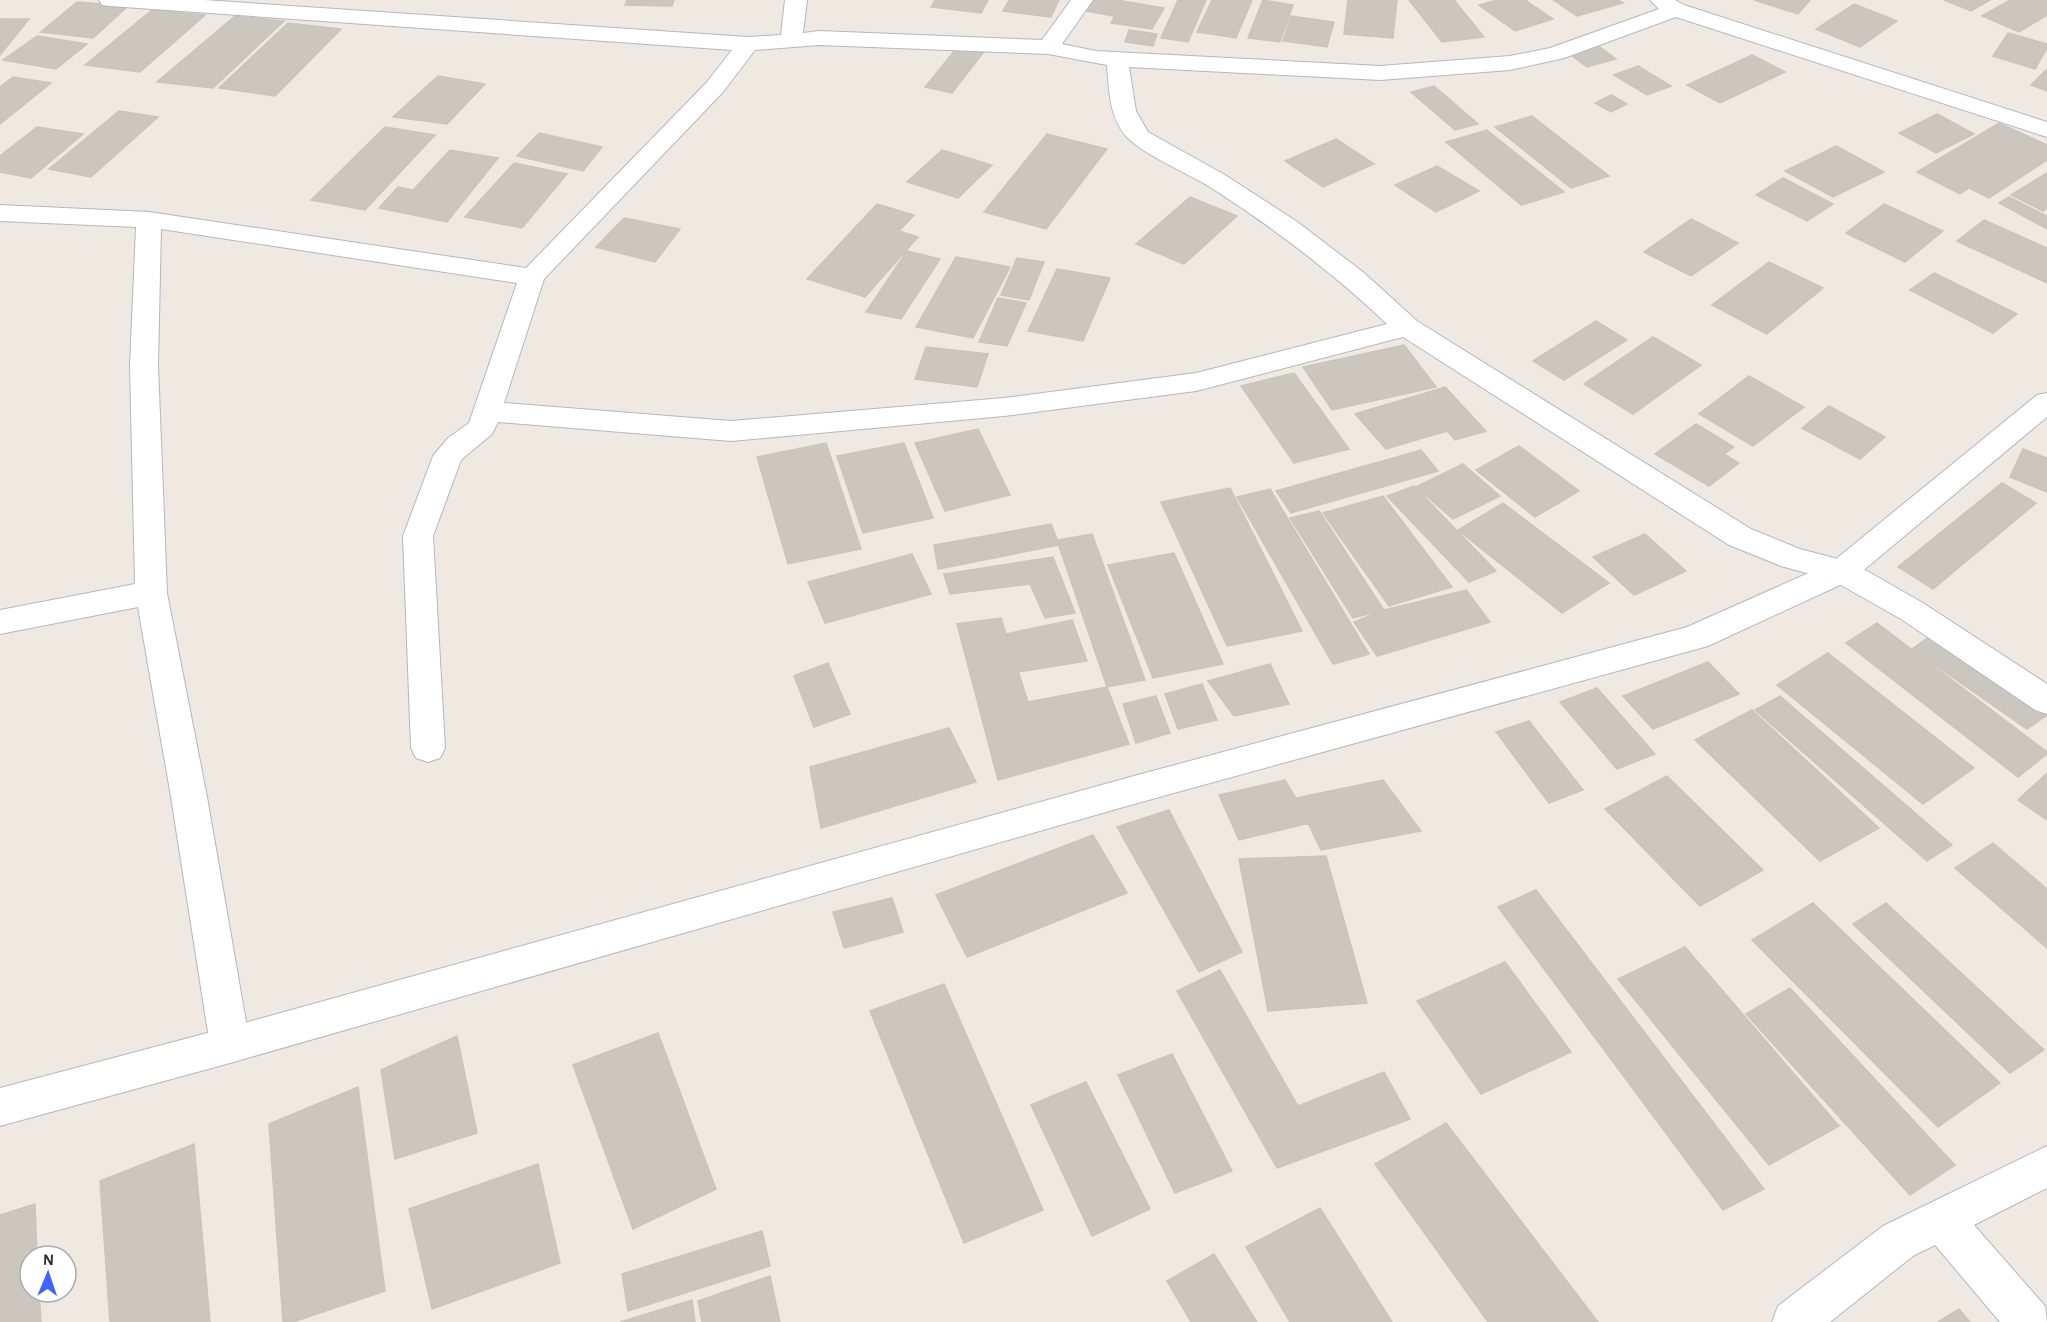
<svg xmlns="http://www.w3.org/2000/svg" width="2047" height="1322" viewBox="0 0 2047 1322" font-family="'Alegreya Sans',sans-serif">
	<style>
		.building { fill: #cbc7bf; stroke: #cbc5ba; stroke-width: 1.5 }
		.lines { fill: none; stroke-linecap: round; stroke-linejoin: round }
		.street-casing { stroke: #b4b7c1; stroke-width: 2 }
		.secondary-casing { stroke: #b4b7c1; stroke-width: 2 }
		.street { fill: #fff; fill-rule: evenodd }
		.secondary { fill: #fff; fill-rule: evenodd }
	</style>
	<rect width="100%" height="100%" fill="#efe9e1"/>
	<path class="building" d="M627,0h47l-2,6 -47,-1z
		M935,0h53l-7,13 -50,-6z
		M1009,0h50l-8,17 -48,-6z
		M1093,0h29l-9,16 -27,-5z
		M1178,0h28l-18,42 -27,-4z
		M1212,0h40l-16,38 -39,-6z
		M1263,0l30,5 -13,37 -32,-4z
		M1348,0h49l-4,38 -49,-4z
		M1409,0h45l30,37 -42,5z
		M1497,0h28l28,19 -38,12 -36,-26z
		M1553,0h65l5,3 -46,13z
		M1754,0h56l-12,14z
		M1944,0h46l-19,11z
		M2010,0h37v15l-28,17 -37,-16z
		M1123,1l41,7 -12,21 -41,-6z
		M77,2l51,4 -35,32 -52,-6z
		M1854,4l43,17 -37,26 -44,-18z
		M152,10l53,5 -65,57 -55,-7z
		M235,16l49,5 -71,67 -56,-6z
		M1291,16l43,6 -7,25 -44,-6z
		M0,19h29l-29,36z
		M288,23l53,6 -66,67 -56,-8z
		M1129,30l28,4 -4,12 -28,-4z
		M2008,33l39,11v4l-12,21 -42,-13z
		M37,36l50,8 -31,25 -53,-9z
		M960,44l26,5 -34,44 -27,-6z
		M1600,47l16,12 -29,8 -16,-12z
		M1752,55l33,17 -65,31 -33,-18z
		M1638,66l33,20 -24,9 -33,-20z
		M2047,69v22l-16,-6z
		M438,76l47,8 -38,40 -54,-7z
		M13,77l38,6 -51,41v-37z
		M1434,86l44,38 -23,6 -44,-38z
		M1611,95l16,9 -16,8 -16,-9z
		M119,111l39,6 -67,60 -42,-8z
		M1937,114l37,20 -38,19 -37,-20z
		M1532,116l77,60 -38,12 -76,-61z
		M1999,123l48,22v15l-58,38 -20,-10 -9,6 -43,-22z
		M37,127l46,7 -52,44 -31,-6v-16z
		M385,127l50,8 -70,75 -54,-10z
		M1487,130l77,62 -43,13 -75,-63z
		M539,133l63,14 -19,24 -66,-15z
		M1047,134l60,15 -61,80 -62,-17z
		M1336,139l38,25 -51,23 -38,-26z
		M1836,146l48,26 -51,25 -48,-26z
		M450,150l48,8 -51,64 -68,-14 19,-21 15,3z
		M942,150l50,15 -34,33 -51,-16z
		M514,163l53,11 -45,54 -57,-11z
		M1437,166l42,25 -43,21 -41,-27z
		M2047,173v35l-4,3 -32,-16z
		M1783,178l50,26 -26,17 -51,-26z
		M1190,197l47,19 -53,48 -48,-20z
		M2009,197l38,19v13l-48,-26z
		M877,204l37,11 -15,16 19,6 -53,60 -58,-18z
		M1884,204l59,27 -38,31 -59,-29z
		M624,218l56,11 -25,33 -59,-15z
		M1691,219l47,24 -47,33 -47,-24z
		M1984,220l63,28v35l-90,-42z
		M907,251l33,8 -39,60 -35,-7z
		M956,257l54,10 -37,71 -57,-11z
		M1017,258l27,4 -15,38 -28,-5z
		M1769,262l54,26 -56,46 -55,-29z
		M1057,269l53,9 -27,63 -55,-10z
		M1934,273l83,41 -24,19 -83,-43z
		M998,298l28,5 -19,43 -28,-4z
		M1596,321l31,19 -63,40 -31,-19z
		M1653,337l48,28 -68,49 -49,-30z
		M1404,345l32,42 -104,23 -29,-43z
		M926,347l62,7 -11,33 -62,-8z
		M1294,373l55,76 -55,14 -53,-77z
		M1749,376l55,31 -51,39 -54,-32z
		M1445,387l41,44 -31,9 -8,-9 -61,18 -31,-35z
		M1829,406l56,31 -25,22 -58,-31z
		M1696,424l38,23 -10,7 15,9 -30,23 -54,-32z
		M978,429l32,66 -65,16 -30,-68z
		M826,443l35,106 -73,15 -31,-107z
		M904,443l29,75 -70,15 -26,-77z
		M1519,446l60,45 -44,26 -59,-47z
		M2023,449l24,9v34l-37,-15z
		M1421,450l17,21 -147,42 -15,-22z
		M1463,464l37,32 -47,23 -37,-32z
		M2002,483l34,20 -103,86 -35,-22z
		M1414,486l82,85 -27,11 -82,-86z
		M1230,488l72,143 -75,15 -66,-144z
		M1270,489l99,165 -36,10 -96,-167z
		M1383,496l69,91 -63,19 -66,-93z
		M1503,503l106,80 -47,30 -104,-83z
		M1319,511l65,99 -31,8 -63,-100z
		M1051,524l8,21 -121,24 -4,-24z
		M1092,534l53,146 -38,7 -50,-147z
		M1645,534l41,37 -52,24 -41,-38z
		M1174,553l49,111 -70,14 -45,-113z
		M912,554l19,40 -106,29 -17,-41z
		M1053,557l22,56 -30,5 -15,-34 -80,10 -6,-20z
		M1466,590l24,32 -113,34 -23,-34 30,-12z
		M1001,618l27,84 79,-15 22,57 -131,36 -41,-156z
		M1072,620l15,41 -68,11 -13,-38z
		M1877,623l170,129v2l-29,23 -172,-134z
		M1929,637l118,78 -20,14 -115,-80z
		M1828,653l146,115 -51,36 -146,-119z
		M1708,662l31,32 -86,35 -30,-33z
		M828,663l22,51 -36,13 -20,-51z
		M1270,664l19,40 -55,12 -26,-35z
		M1202,684l15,36 -39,9 -13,-35z
		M1597,688l58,66 -38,15 -57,-67z
		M1156,696l14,37 -34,10 -13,-39z
		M1780,696l172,149 -25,16 -172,-151z
		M1752,710l127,118 -59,33 -125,-121z
		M1529,721l54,69 -34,13 -53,-71z
		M949,728l27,54 -155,46 -11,-61z
		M2047,773v47l-29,-20z
		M1667,776l96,94 -63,36 -95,-97z
		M1285,780l25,43 -71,17 -20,-45z
		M1383,780l38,51 -100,19 -25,-52z
		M1169,810l73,142 -43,20 -82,-145z
		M1093,835l34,58 -160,64 -31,-62z
		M1993,843l54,46v59l-92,-80z
		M1326,856l41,147 -99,8 -29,-152z
		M1536,890l228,299 -41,21 -225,-303z
		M892,898l11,34 -59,16 -11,-36z
		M1813,903l187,180 -62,44 -186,-187z
		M1886,903l158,147 -34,23 -157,-149z
		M1685,947l154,179 -70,39 -151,-186z
		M1505,962l66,90 -90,42 -64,-93z
		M1220,970l78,136 86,-34 26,47 -133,49 -100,-177z
		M944,984l99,226 -79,33 -94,-232z
		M1790,988l165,177 -45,30 -164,-181z
		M658,1033l58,156 -83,40 -60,-164z
		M457,1036l20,97 -82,26 -14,-89z
		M1172,1054l60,117 -57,22 -57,-118z
		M1086,1082l64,127 -58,27 -61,-131z
		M358,1087l27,204 -92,31h-10l-14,-198z
		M1446,1123l152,199h-110l-113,-158z
		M194,1144l16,178h-100l-10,-141z
		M538,1164l22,99 -128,46 -23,-100z
		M35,1204l2,52h-7v36h9l2,30h-41v-107z
		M1320,1208l72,114h-102l-44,-75z
		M762,1231l8,35 -142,45 -6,-37z
		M1214,1254l43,68h-66l-24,-41z
		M770,1276l10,46h-78l-4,-21z
		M692,1300l3,22h-75z
		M1959,1309l11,13h-32z"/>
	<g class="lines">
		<defs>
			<path id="street" d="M99,0h105l544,37 33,-2 4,-35h22l-4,33 16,-2 223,9 29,-40h22l-31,44 34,7 284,15 130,-10 40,-8 109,-39 -9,-9h25l9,5 363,117v15l-371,-120 -112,41 -54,12 -130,10 -251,-13 7,44 12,21 77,43 71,46 67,51 54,49 334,208 49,20 53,14 70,40 124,81v30l-12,-4 -134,-91 -69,-39 -51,-14 -52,-21 -326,-208 -207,54 -192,25 -273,25 -233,-19 -6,12 -31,26 -28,76 12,212 -5,10 -12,4 -12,-4 -5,-10 -8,-212 30,-80 15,-18 21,-15 48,-140 -356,-54 -3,136 9,228 40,204 43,248 -6,13 -14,5 -14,-5 -6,-13 -39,-248 -33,-190 -138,27v-24l135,-26 -5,-219 6,-138 -136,-6v-16l149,7 377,56 181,-186 25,-32 -622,-44 -8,-1zM819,45l229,9 59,11c2,25 2,50 18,70 16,19 63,38 85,52 64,41 122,85 177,137l-191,49 -192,25 -273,23 -227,-18 40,-124 179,-187 32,-42z
				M2047,1146v42l-73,37 71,81 2,16h-47l-65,-77 -22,11 -83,66h-58l6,-16 105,-80z"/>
			<path id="secondary" d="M2047,393v24l-194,162 -145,67 -574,158 -904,259 -230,63v-38l230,-61 904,-251 553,-149 144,-64 206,-168z"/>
		</defs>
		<use href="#street" class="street-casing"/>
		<use href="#secondary" class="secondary-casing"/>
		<use href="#street" class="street"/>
		<use href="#secondary" class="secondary"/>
	</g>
	<g transform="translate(48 1274) rotate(2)"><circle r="28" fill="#ffffff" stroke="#ababab" stroke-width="1.5"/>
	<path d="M0-4.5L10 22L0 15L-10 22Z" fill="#4264fb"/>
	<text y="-9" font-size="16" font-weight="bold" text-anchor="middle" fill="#2e2e2e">N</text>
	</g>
</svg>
